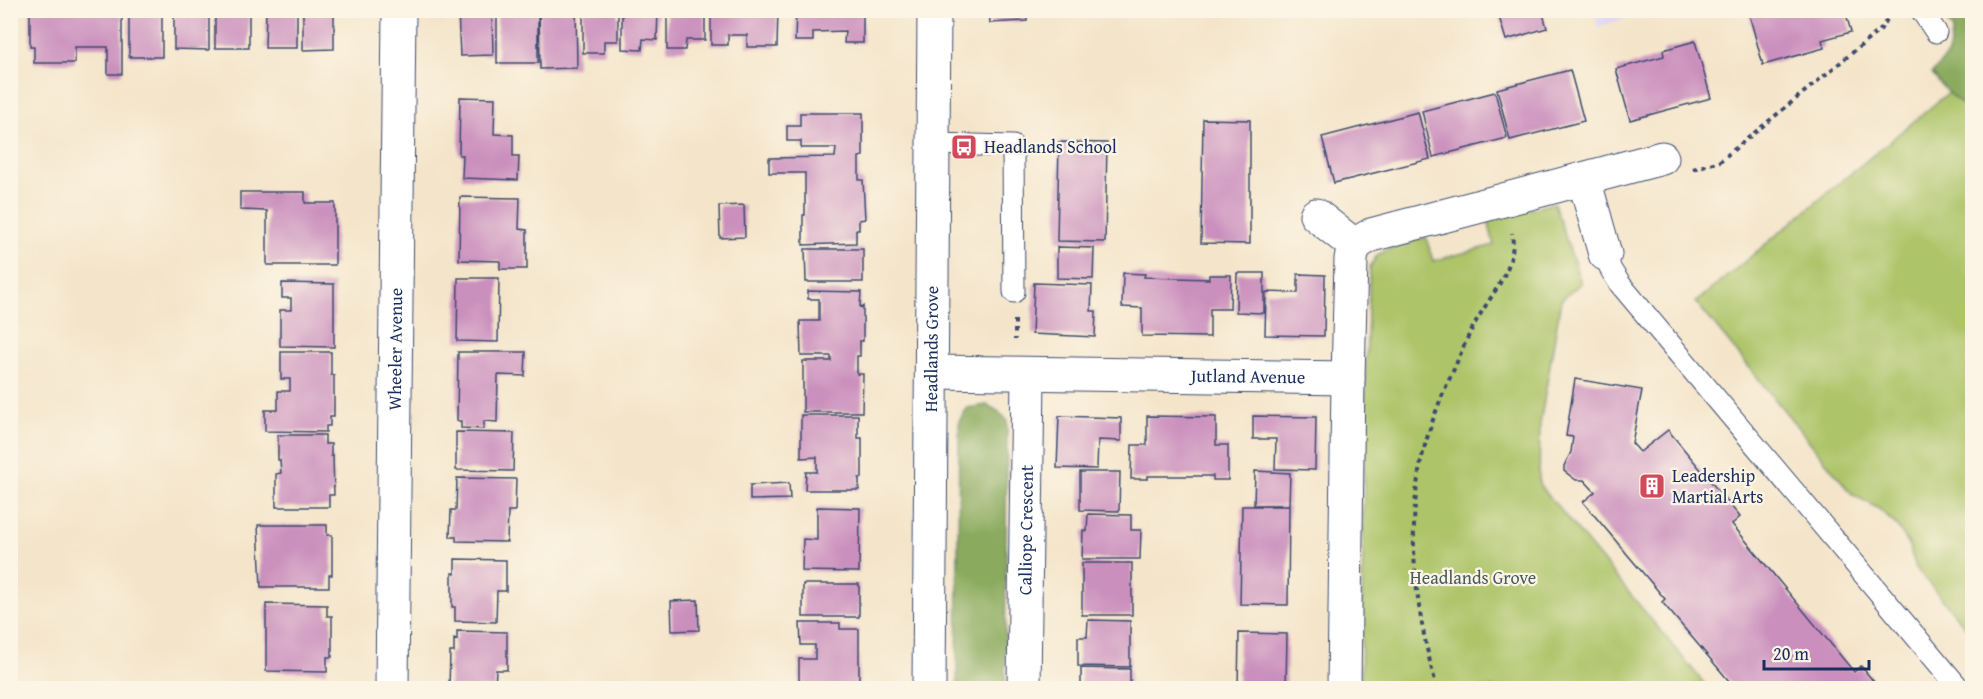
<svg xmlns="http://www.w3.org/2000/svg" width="1983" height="699" viewBox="0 0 1983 699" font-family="'Gentium Book Plus',serif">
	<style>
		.built { fill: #ddd5f6 }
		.green { fill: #adc469; stroke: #647a64; stroke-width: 1.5 }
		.forest { fill: #8aaa5d; stroke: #526c5e; stroke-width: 1.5 }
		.building { fill: #ca8fbd }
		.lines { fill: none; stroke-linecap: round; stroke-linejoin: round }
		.service-casing { stroke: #3c4a6e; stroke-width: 23 }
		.minor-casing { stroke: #3c4a6e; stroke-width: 35 }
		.path { stroke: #3c4a6e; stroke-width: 4; stroke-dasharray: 4.5 4.5; stroke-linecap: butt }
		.service { stroke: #fff; stroke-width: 21 }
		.minor { stroke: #fff; stroke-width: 33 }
		.labels { text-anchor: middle; stroke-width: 4.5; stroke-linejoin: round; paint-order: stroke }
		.poi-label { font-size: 18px; fill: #1b2f5e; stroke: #fcf5e5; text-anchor: start }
		.street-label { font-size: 18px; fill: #1b2f5e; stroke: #fcf5e5 }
		.park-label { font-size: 18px; fill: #475c61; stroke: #fcf5e5 }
	</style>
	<rect width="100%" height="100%" fill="#fcf5e5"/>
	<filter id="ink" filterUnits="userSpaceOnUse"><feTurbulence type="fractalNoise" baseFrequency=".0167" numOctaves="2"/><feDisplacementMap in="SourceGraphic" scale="12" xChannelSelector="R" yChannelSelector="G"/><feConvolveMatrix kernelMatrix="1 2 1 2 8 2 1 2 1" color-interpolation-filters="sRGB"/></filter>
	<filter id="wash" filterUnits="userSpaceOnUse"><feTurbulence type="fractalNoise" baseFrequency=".008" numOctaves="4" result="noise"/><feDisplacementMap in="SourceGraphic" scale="24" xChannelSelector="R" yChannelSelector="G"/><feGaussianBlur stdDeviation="1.35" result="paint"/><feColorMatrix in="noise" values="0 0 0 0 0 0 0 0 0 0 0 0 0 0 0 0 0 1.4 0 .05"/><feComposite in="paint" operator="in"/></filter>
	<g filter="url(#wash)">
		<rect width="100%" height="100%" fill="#f4e5ca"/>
		<path class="built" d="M1594,10h56v1l-52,16z"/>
		<path class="green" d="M1948,93l24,20v522l-56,-67 -8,-25 -12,-18 -17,-16 -27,-15 -156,-192z
			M1554,203l27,80 -20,17 -21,124 -1,60 169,204h-347l4,-302 5,-119 7,-12 16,-8 33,-10 7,24 61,-16 -6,-25z"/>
		<path class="forest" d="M1940,11h32v102l-24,-20 -16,-19 16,-20 5,-24z
			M987,405l11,6 9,9 -2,268h-48l2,-267 8,-13z"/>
		<g id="blocks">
			<path class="building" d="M30,10h92v64h-14v-27h-33v16h-41v-16h-4z
				M129,10h33v47h-33z
				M174,10h35v40l-35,-1z
				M215,10h34v38h-34z
				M266,10h31v38h-32z
				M303,10h31v39l-31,1z
				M458,10h24v3h10l1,42 -33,1z
				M497,10h41v53h-41z
				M539,10h37l1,58 -37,1z
				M583,10h35v31h-14v12h-21z
				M622,10h36l-1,30 -14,-1 -1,11 -20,-1z
				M667,10h38v30h-19l-1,10h-18z
				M711,10h67l-1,37h-30v-12h-19v10h-17z
				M796,10h67v33h-19l1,-12 -32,1v9h-18z
				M989,10h38v11l-37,2z
				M1497,10h45l5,18 -41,12z
				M1762,10h83l6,22 -29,8 2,8 -61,17 -14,-51z
				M1695,41l16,57 -81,22 -14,-51 48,-13 -1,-6z
				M1570,70l14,51 -74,19 -13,-51z
				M1495,92l12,46 -74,19 -11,-46z
				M460,97l35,1 -1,36 19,1v21h6l-1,24 -56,-2 1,-23h-4z
				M1418,112l12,47 -96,24 -12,-46z
				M800,113h63v43l-4,1v23h4l2,39 -6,1v10h-3v13l-53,2v-30h2v-42h-36v-15l66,-1 1,-9h-35v-7h-14v-15h13z
				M1203,119l47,1v124l-49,-1z
				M1059,142l48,1 -2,99 -48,-1z
				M240,192h65v11h30v62h-68v-54l-27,-1z
				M460,197l60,1 -1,31 8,1v39h-27v-8l-41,-1z
				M744,205l1,32 -25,1 -1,-32z
				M1057,247l37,1 -1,31 -36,-1z
				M805,249h58v33h-57z
				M1123,273l22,1 -1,3 65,2v-4h22l-1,34h-20v28l-68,-1v-28l-20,-1z
				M1237,273h27v40l-28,-1z
				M1298,274l27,1 -1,61 -59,-1 1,-43 32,1z
				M458,278h41l-1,64 -41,-1z
				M282,283l52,1v63l-54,-1v-36h11v-12h-9z
				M1034,283l58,2 -1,26h5l-1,26 -63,-3z
				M808,291l53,1 -1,15 3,-1v35h-3v15h-3v18h6l-1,38h-59v-51h28v-5h-30l-1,-35h19v-22h-11z
				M281,352h50v23h3v42h-4v9h-4v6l-61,-1v-21h13v-19h12v-12h-9z
				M458,352h68l-1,24 -27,-1 -1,47 -13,-1v8l-23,-1v-7h-4z
				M1575,379l67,11 -10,53 8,9 28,-22 72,87 -8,7 122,148 7,-6 18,22h-144l-73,-86 3,-3 -82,-97 12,-10 -11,-12h-8l-12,-9v-5l7,-14 2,-15 -7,-1z
				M801,415h57v23h4v40h-3v12h-54l1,-18h11v-15l-16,1z
				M1059,416l62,2v23l-23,-1 -1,29 -40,-1z
				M1147,416l69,1v28h12v35h-15v-4h-65v3h-17l1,-34h15z
				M1253,416l63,1 -1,53 -40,-1 1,-30h-23z
				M456,432l58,1 -1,38 -57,-1z
				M278,435h47v9h6v12h2l1,39h-5v12h-53v-33l5,-1 -1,-13h-2z
				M1255,471l35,2 -1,32h-35z
				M1080,472h40l-1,39 -39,-1z
				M457,478l59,1 -1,32h-7l-1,31 -51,-1v-4h-6l1,-27h5z
				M789,483l1,16 -40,1v-15z
				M1242,506h47l-1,99 -48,-1z
				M817,507l43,1 -1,64 -57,-1 1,-32 14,1z
				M1088,514l43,1v15h10l-1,29h-58l1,-29 4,1z
				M258,525h69v10h5v40h-3v12h-68z
				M455,559l51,1v31h-9l-1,31 -41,-1v-14h-3v-34l3,1z
				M1082,563h50v52h-50z
				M803,584h56v33h-56z
				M698,600l1,30 -27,1 -1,-30z
				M266,604l61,1v11h5v41h-5v15l-61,-1z
				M1088,620l42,1v46l-52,-1v-29h9z
				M800,623h40v6h19v59h-60v-29h16v-14h-14z
				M457,631l50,1v38h-11l-1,18h-46l1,-36h4v-13l3,1z
				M1239,633l48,1 -1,54h-48z
				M1081,668l49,1v19h-49z
				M285,685l42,1v2h-42z"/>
		</g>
	</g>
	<g filter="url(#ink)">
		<use href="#blocks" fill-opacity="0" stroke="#3c4a6e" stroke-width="1.5"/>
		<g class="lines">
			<defs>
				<path id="service" d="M1921,10l15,22
					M934,144l79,2 1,146
					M1605,254l6,16 9,14 339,404"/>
				<g id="minor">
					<path d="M1584,179l21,75"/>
					<path d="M1316,215l38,30"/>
					<path id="s1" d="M932,372l416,6 3,-119 3,-14 17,-10 291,-77"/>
					<path id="s2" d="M392,688l7,-678"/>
					<path id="s3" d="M929,688l5,-678"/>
					<path id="s4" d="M1024,688l4,-314"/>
					<path d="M1344,688l4,-310"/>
				</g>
			</defs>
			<use href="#service" class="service-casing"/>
			<use href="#minor" class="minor-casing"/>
			<path class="path" d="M1693,169l27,-8 160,-131 12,-18
				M1015,320v20
				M1437,688c-20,-70 -30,-143 -18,-216 6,-35 20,-71 35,-103 6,-14 12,-29 19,-42 15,-30 45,-58 39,-94"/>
			<use href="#service" class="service"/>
			<use href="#minor" class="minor"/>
		</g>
	</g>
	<defs>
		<symbol id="bus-square" viewBox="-11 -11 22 22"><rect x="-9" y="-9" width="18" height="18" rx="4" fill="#d1495b" stroke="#fcf5e5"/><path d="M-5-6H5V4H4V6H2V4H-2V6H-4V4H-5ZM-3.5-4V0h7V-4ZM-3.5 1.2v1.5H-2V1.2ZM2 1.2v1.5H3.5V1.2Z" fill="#fff"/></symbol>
		<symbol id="building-square" viewBox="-11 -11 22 22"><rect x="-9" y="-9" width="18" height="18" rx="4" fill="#d1495b" stroke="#fcf5e5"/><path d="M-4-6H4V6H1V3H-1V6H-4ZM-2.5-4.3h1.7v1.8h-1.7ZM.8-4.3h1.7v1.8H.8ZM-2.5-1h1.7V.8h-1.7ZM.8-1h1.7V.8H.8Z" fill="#fff"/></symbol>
	</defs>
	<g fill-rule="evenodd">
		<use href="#bus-square" x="949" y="132" width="30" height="30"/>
		<use href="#building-square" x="1637" y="471" width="30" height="30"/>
	</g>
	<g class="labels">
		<g class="poi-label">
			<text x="984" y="153">Headlands School</text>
			<text x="1672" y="482">Leadership<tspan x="1672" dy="21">Martial Arts</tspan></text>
		</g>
		<g class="street-label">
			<text dy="6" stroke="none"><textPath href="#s2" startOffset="339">Wheeler Avenue</textPath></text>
			<text dy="6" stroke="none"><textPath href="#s3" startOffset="339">Headlands Grove</textPath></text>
			<text dy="6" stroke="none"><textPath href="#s1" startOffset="316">Jutland Avenue</textPath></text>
			<text dy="6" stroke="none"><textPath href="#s4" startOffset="158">Calliope Crescent</textPath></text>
		</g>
		<g class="park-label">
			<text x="1473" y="584">Headlands Grove</text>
		</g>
	</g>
	<rect width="1983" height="699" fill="none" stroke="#fcf5e5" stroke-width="36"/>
	<path d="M1764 660v9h105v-9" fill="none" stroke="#1b2f5e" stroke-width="3"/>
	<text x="1773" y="660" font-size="18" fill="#1b2f5e" stroke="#fcf5e5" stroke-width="4.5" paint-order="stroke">20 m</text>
</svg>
